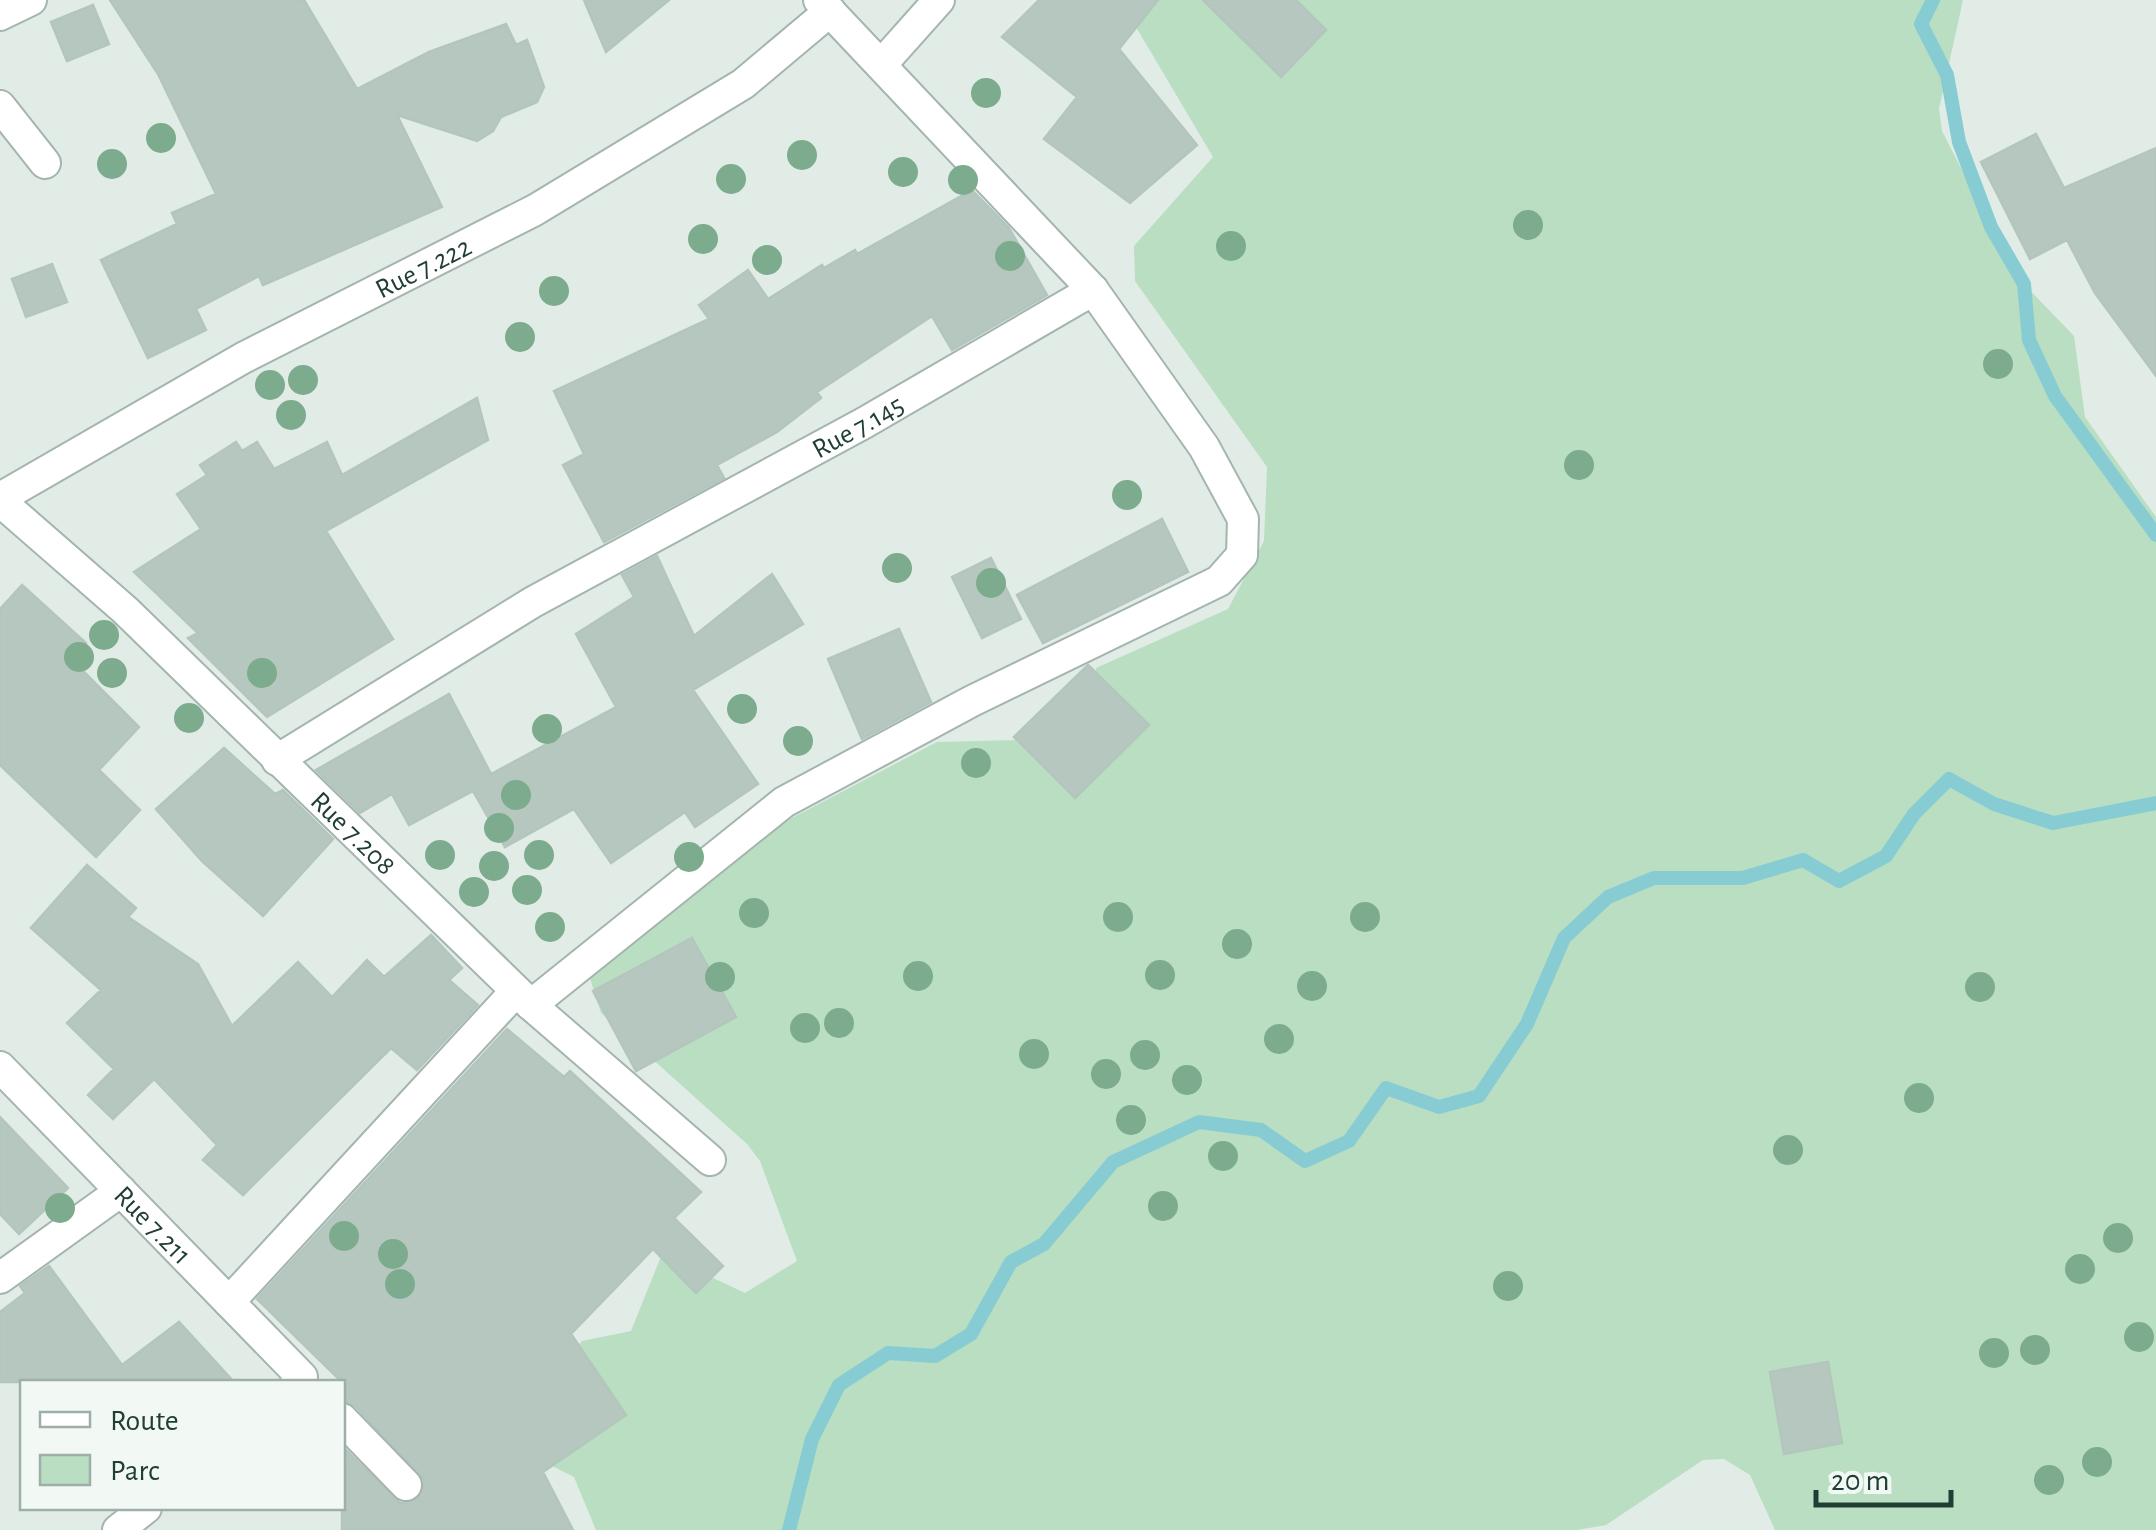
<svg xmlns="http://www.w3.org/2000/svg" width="2156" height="1530" viewBox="0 0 2156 1530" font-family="'Alegreya Sans',sans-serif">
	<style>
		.green { fill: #b9dec1 }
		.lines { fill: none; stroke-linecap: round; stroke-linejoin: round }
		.stream { stroke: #87ccd3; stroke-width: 14 }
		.building { fill: #b6c7c0; stroke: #b3c6bd; stroke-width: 2.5 }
		.minor-casing { stroke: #a4b4ae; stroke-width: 34 }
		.minor { stroke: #fff; stroke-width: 30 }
		.tree { fill: #7cab8d }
		.labels { text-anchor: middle; stroke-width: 10; stroke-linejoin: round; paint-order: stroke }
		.street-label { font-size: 28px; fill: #213e34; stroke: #f2f9f5 }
	</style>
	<rect width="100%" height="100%" fill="#e1ece7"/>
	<path class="green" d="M1120,0h843l-24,109 3,22 74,145 58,60 11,81 71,100v1013h-381l-25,-55 -26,-16 -21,1 -97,65 -29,5h-981l-22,-53 -70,-35 18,-39 60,-62 49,-10 31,-77 83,39 52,-32 -37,-100 -13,-17 -146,-131 -13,-41 181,-142 168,-88 119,-3 39,-29 1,-42 132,-59 36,-68 3,-74 -132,-186 -1,-35 79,-89z"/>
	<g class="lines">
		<path class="stream" d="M1933,0l-12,24 26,51 12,67 32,85 33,57 5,56 26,56 101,139
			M789,1530l23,-91 27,-54 49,-32 47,3 36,-22 40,-72 33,-18 69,-82 86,-40 62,8 44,31 44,-20 37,-53 53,19 40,-11 48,-72 37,-86 44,-41 46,-19h89l60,-18 36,21 47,-25 28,-42 35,-35 45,25 59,19 103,-20"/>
	</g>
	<path class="building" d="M110,0h194l53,89 72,-37 77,-28 10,21 11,-5 17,47 -7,15 -36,15 -8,14 -16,10 -80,-26 45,92 -179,78 -4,-9 -63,33 10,21 -58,28 -47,-98 76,-36 -5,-11 44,-19 -58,-120z
		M584,0h85l-63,52z
		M1039,0h119l-39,49 78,96 -67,58 -86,-64 33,-42 -75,-60z
		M1203,0h93l30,30 -45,47z
		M93,5l16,39 -42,17 -16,-39z
		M2036,134l28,54 92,-40v228l-61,-83 -28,-53 -37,19 -49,-97z
		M972,190l37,38 38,67 -95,55 -20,-34 -115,76 4,6 -44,34 -60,33 7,13 -120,64 -41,-77 21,-11 -30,-63 155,-72 -10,-14 49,-35 20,29 54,-34 2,3 31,-18 2,4z
		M52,264l15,38 -41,15 -14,-38z
		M477,398l11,42 -162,91 67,108 -126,78 -79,-79 10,-5 -64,-61 67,-43 -24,-35 30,-19 -7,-10 36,-23 6,9 15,-9 17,27 53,-27 15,33z
		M1162,519l26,53 -145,71 -26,-48z
		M657,556l37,80 78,-62 31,50 -110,66 65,94 -63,43 -10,-15 -74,51 -37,-54 -69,38 -32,-56 -64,34 -17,-31 -32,19 -44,-43 133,-76 42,80 125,-67 -40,-73 58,-37 -12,-22z
		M991,558l30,61 -39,19 -30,-61z
		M22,585l64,58 -15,16 68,68 -40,43 41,40 -44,47 -96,-92v-156z
		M899,629l32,73 -69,37 -34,-80z
		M1088,665l61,60 -74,73 -61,-61z
		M224,748l51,46 8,-4 50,49 -70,77 -61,-55 -46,-52z
		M87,865l49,43 -8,9 70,47 34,62 66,-64 34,35 35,-37 17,17 47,-42 31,33 -13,12 29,25 -61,65 -26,-22 -148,147 -40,-35 14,-15 -63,-66 -41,40 -25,-24 26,-26 -47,-46 34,-33 -70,-62z
		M692,938l44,79 -100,54 -43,-80z
		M507,1029l57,48 6,-6 131,121 -27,26 49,48 -27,27 -43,-44 -82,85 55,81 -83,57 30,58h-231v-84l58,57 18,-4 6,-19 -69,-74 -13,-5v-19l-85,-83z
		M0,1117l68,71 -49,46 -19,-20z
		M49,1266l73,99 57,-43 55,60h-234v-70l25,-19 -5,-7z
		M1828,1362l14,81 -58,11 -14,-82z"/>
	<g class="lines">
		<defs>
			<g id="minor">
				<path d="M0,15l31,-15"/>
				<path d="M881,65l58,-65"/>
				<path d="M0,106l45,57"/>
				<path id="s1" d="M0,498l243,-140 292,-148 208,-126 87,-73"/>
				<path id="s2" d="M0,501l125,109 406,395 179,155"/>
				<path id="s3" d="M277,760l256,-158 331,-179 229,-133 -274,-290"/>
				<path d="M531,1005l253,-203 188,-101 247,-120 23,-26 1,-36 -39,-72 -111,-157"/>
				<path id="s4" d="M0,1067l302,310 -6,5"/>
				<path d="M0,1278l121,-87"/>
				<path d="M229,1302l287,-311"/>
				<path d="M342,1419l64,66"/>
				<path d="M118,1530l28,-22"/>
			</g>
		</defs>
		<use href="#minor" class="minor-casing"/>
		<use href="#minor" class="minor"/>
	</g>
	<g class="tree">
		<circle cx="986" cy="93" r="15"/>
		<circle cx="161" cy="138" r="15"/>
		<circle cx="802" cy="155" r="15"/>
		<circle cx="112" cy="164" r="15"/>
		<circle cx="903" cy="172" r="15"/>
		<circle cx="731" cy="179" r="15"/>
		<circle cx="963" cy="180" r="15"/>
		<circle cx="1528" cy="225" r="15"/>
		<circle cx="703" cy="239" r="15"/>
		<circle cx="1231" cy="246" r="15"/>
		<circle cx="1010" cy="256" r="15"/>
		<circle cx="767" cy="260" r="15"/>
		<circle cx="554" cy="291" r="15"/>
		<circle cx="520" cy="337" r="15"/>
		<circle cx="1998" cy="364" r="15"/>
		<circle cx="303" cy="380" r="15"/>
		<circle cx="270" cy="385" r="15"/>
		<circle cx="291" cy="415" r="15"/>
		<circle cx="1579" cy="465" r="15"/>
		<circle cx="1127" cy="495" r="15"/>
		<circle cx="897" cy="568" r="15"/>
		<circle cx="991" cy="583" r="15"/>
		<circle cx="104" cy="635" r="15"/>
		<circle cx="79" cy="657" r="15"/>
		<circle cx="112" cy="673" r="15"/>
		<circle cx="262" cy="673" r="15"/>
		<circle cx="742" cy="709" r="15"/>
		<circle cx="189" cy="718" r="15"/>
		<circle cx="547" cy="729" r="15"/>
		<circle cx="798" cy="741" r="15"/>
		<circle cx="976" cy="763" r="15"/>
		<circle cx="516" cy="795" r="15"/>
		<circle cx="499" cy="828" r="15"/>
		<circle cx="440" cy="855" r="15"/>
		<circle cx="539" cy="855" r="15"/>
		<circle cx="689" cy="857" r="15"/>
		<circle cx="494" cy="866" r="15"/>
		<circle cx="527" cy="890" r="15"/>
		<circle cx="474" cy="892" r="15"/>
		<circle cx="754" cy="913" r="15"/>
		<circle cx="1118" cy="917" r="15"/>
		<circle cx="1365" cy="917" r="15"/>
		<circle cx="550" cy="927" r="15"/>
		<circle cx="1237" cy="944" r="15"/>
		<circle cx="1160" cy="975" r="15"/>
		<circle cx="918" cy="976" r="15"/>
		<circle cx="720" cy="977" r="15"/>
		<circle cx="1312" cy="986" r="15"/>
		<circle cx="1980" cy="987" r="15"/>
		<circle cx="839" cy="1023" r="15"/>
		<circle cx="805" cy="1028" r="15"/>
		<circle cx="1279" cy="1039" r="15"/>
		<circle cx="1034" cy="1054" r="15"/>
		<circle cx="1145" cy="1055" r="15"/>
		<circle cx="1106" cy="1074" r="15"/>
		<circle cx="1187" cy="1080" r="15"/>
		<circle cx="1919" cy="1098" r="15"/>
		<circle cx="1131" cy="1120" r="15"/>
		<circle cx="1788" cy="1150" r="15"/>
		<circle cx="1223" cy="1156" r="15"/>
		<circle cx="1163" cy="1206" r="15"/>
		<circle cx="60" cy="1208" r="15"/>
		<circle cx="344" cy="1236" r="15"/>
		<circle cx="2118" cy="1238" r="15"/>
		<circle cx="393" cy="1254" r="15"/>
		<circle cx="2080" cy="1269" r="15"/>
		<circle cx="400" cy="1284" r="15"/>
		<circle cx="1508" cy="1286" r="15"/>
		<circle cx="2139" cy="1337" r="15"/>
		<circle cx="2035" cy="1350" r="15"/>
		<circle cx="1994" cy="1353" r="15"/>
		<circle cx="2097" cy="1462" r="15"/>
		<circle cx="2049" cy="1480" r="15"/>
	</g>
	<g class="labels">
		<g class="street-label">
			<text dy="10" stroke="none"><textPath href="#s1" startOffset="482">Rue 7.222</textPath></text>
			<text dy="10" stroke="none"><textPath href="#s3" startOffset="670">Rue 7.145</textPath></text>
			<text dy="10" stroke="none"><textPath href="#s2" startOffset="485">Rue 7.208</textPath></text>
			<text dy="10" stroke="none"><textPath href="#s4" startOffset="220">Rue 7.211</textPath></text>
		</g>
	</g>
	<rect x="20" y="1380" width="325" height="130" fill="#f2f9f5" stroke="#9eaea8" stroke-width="2.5"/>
	<rect x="40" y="1412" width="50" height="15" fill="#ffffff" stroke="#9eaea8" stroke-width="2.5"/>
	<text x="110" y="1430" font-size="30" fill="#213e34">Route</text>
	<rect x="40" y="1455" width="50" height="30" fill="#b9dec1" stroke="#9eaea8" stroke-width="2.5"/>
	<text x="110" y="1480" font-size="30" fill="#213e34">Parc</text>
	<path d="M1816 1490v15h135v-15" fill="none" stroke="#213e34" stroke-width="5"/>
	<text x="1831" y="1490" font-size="30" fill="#213e34" stroke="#f2f9f5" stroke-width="8" paint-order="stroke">20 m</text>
</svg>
